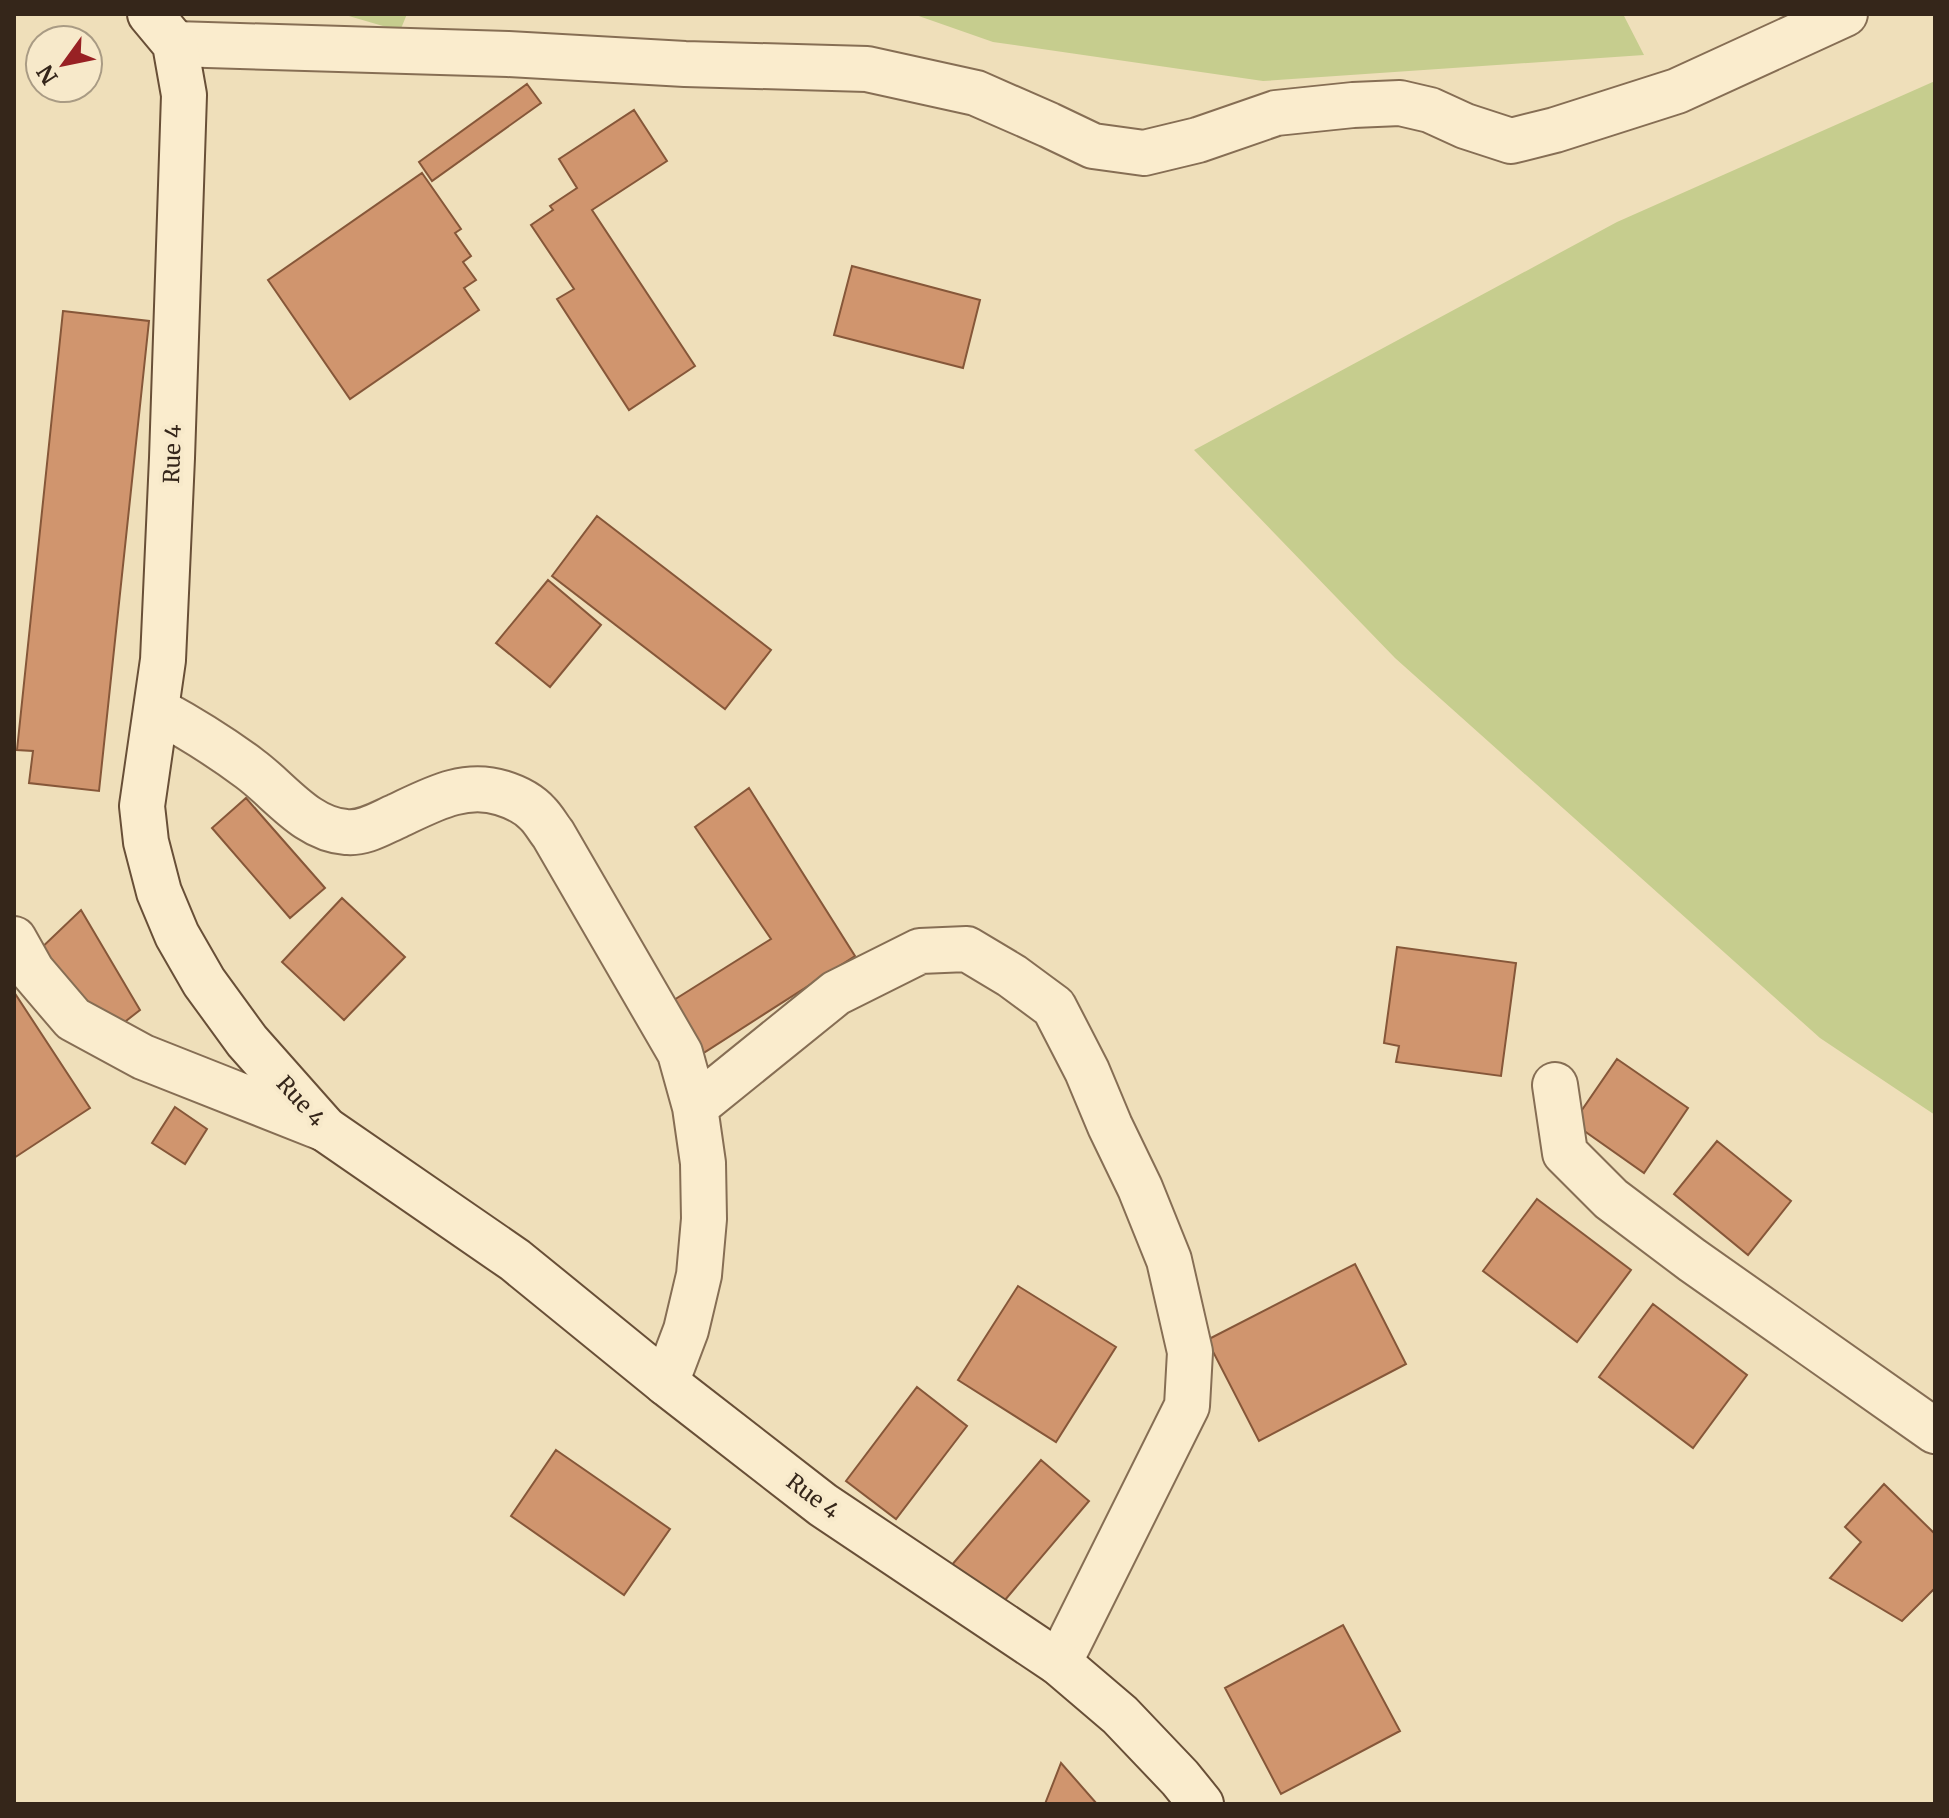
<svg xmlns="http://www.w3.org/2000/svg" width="1949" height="1818" viewBox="0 0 1949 1818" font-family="Merriweather,serif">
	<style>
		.green { fill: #c6cd8e }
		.building { fill: #d0956e; stroke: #865739; stroke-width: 2 }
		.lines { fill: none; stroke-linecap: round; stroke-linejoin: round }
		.street-casing { stroke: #866e54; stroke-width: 48 }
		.secondary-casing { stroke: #684f37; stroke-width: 48 }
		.street { stroke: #faeccd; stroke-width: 44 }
		.secondary { stroke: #faeccd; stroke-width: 44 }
		.labels { text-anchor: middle; stroke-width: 8; stroke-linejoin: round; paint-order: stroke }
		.street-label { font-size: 22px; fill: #35261a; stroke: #f7e9ca }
	</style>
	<rect width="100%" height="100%" fill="#efdfba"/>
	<path class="green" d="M342,14h65l-7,17z
		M913,14h710l21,41 -381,26 -270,-39z
		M1935,81v1034l-115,-77 -425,-380 -201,-208 423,-228z"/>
	<path class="building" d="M527,84l14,19 -109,78 -13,-19z
		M634,110l33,51 -75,49 103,156 -66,44 -72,-111 17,-10 -43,-64 22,-15 -3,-4 27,-18 -18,-29z
		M422,173l39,56 -6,4 16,23 -8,6 13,18 -12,8 15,22 -129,89 -82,-119z
		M852,266l128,34 -17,68 -129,-33z
		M63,311l86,10 -50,470 -70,-8 4,-32 -16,-1z
		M597,516l174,134 -46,59 -173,-133z
		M548,580l53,45 -51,62 -54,-44z
		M749,788l106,168 -164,105 -33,-51 113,-71 -76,-112z
		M246,798l79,90 -35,30 -78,-90z
		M342,898l63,59 -61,63 -62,-58z
		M81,910l59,100 -23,18 -82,-74z
		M1397,947l119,16 -15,113 -105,-14 3,-16 -15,-3z
		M14,992l76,116 -76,50z
		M1617,1059l71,49 -44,65 -71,-50z
		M175,1107l32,22 -22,35 -33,-21z
		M1717,1141l74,60 -43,54 -74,-61z
		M1537,1199l94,71 -54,72 -94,-71z
		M1355,1264l51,100 -147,77 -52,-101z
		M1018,1286l98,61 -60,95 -98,-62z
		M1653,1304l94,71 -54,73 -94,-71z
		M917,1387l50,39 -71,93 -50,-38z
		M556,1450l114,79 -46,66 -113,-79z
		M1041,1460l48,41 -90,106 -48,-41z
		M1884,1484l51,50v54l-33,33 -72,-43 31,-36 -16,-15z
		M1343,1625l57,106 -119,63 -56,-106z
		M1061,1763l36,41h-52z"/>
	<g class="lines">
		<defs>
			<path id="street" d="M175,44l333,10 177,10 182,5 109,24 73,32 44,21 51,7 54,-13 78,-27 77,-8 47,-2 30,7 35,16 46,15 44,-11 122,-39 168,-77
				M157,710c33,18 64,37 93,59 30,22 56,60 96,63 18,2 35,-9 51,-16 34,-16 67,-35 105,-23 13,4 27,11 36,21 6,6 10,14 15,20l127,219 15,54 8,56 1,56 -5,56 -13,55 -20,53
				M14,939l18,32 41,48 70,38 182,72
				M1555,1085l10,68 46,46 81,61 243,171
				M695,1107l141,-114 84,-42 47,-2 45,27 42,31 33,64 23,55 30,62 29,72 21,92 -3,54 -128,257"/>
			<path id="secondary" d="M150,14l25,30 9,51 -12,363 -9,202 -21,146 4,36 13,50 18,43 27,47 43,59 78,88 190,131 151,123 157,122 236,158 61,52 60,63 21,26"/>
		</defs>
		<use href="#street" class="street-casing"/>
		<use href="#secondary" class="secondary-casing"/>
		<use href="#street" class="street"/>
		<use href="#secondary" class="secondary"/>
	</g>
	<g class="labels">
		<g class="street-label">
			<text transform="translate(172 454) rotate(-88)" y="8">Rue 4</text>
			<text transform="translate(301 1101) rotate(48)" y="8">Rue 4</text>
			<text transform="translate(813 1496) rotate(37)" y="8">Rue 4</text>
		</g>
	</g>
	<rect width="1949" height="1818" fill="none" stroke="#35261a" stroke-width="32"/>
	<g transform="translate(64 64) rotate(237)"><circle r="38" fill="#f7e9ca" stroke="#a99b84" stroke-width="2"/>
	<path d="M0-6L14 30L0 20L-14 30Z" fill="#982124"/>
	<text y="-12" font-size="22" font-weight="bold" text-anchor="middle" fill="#35261a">N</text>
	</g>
</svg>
